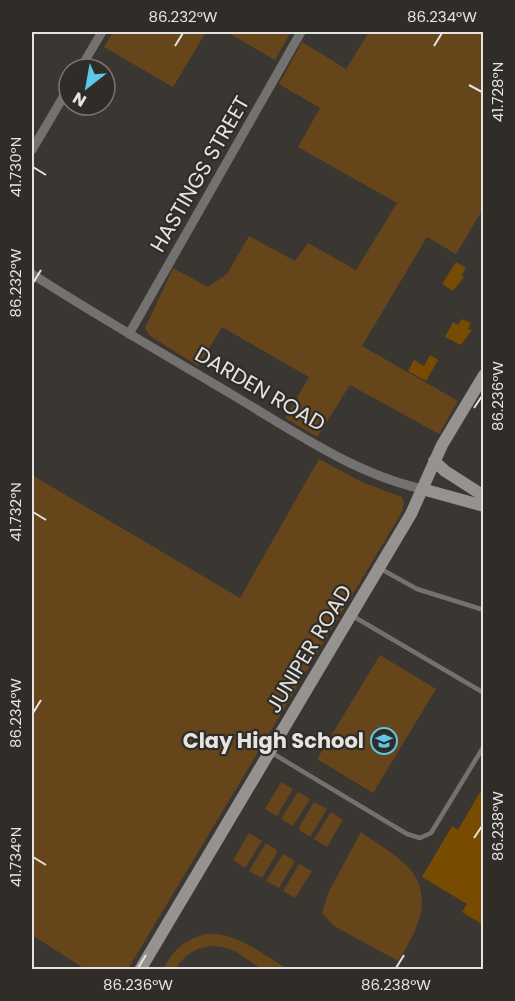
<svg xmlns="http://www.w3.org/2000/svg" width="515" height="1001" viewBox="0 0 515 1001" font-family="Poppins,sans-serif">
	<style>
		.green { fill: #66451b }
		.building { fill: #774b01 }
		.lines { fill: none; stroke-linecap: round; stroke-linejoin: round }
		.lane { stroke: #747270; stroke-width: 4.5 }
		.street { stroke: #747270; stroke-width: 9 }
		.secondary { stroke: #96928f; stroke-width: 12 }
		.ticks { fill: none; stroke: #e6e4e1; stroke-width: 2 }
		.labels { text-anchor: middle; stroke-width: 4.5; stroke-linejoin: round; paint-order: stroke }
		.street-label { font-size: 21px; fill: #e6e4e1; stroke: #302c28 }
		.poi-label { font-size: 21px; font-weight: bold; fill: #e6e4e1; stroke: #302c28; text-anchor: end }
		.neatline { fill: none; stroke: #e6e4e1; stroke-width: 2 }
		.ticks-label { font-size: 15px; text-anchor: middle; fill: #e6e4e1 }
	</style>
	<rect width="100%" height="100%" fill="#3a3632"/>
	<path class="green" d="M113,32h93l-33,55 -69,-40z
		M227,32h64l-16,28z
		M369,32h114v177l-27,45 -29,-17 -65,109 96,55 -19,33 -89,-49 -33,52 -32,-19 24,-41 -87,-50 -24,39 -48,-30 -5,-8 28,-60 35,19 19,-13 22,-38 46,25 13,-18 48,27 41,-67 -99,-56 22,-39 -41,-24 23,-42 44,27z
		M319,459l43,23 40,15 2,6 -2,9 -274,457h-43l-53,-34v-460l208,123z
		M380,655l56,34 -63,104 -56,-34z
		M281,782l12,7 -16,27 -12,-7z
		M298,792l12,7 -17,27 -12,-7z
		M314,802l13,7 -17,28 -12,-8z
		M331,812l12,8 -16,27 -13,-8z
		M361,832c13,10 29,18 42,30 34,30 16,67 -5,99l-64,-35 -12,-13 7,-22z
		M249,833l13,8 -17,27 -12,-8z
		M266,843l12,8 -16,27 -13,-7z
		M283,854l12,7 -16,27 -13,-7z
		M299,864l13,7 -17,27 -12,-7z
		M205,934c32,-2 57,20 83,35 -7,1 -17,2 -24,0 -9,-3 -19,-12 -28,-17 -22,-12 -48,-5 -60,17h-12c8,-19 21,-29 41,-35z"/>
	<path class="building" d="M456,262l10,6 -5,8 3,1 -11,14 -11,-7z
		M462,319l9,4 -3,6 4,1 -11,15 -16,-8 8,-15 5,3z
		M430,355l8,5 -12,21 -18,-10 6,-11 10,6z
		M483,787v138l-21,-13 5,-8 -45,-27 30,-51 6,4z"/>
	<g class="lines">
		<path class="lane" d="M381,569l36,20 67,21
			M351,615l133,78
			M272,753l135,81 13,4 11,-5 53,-87"/>
		<path class="street" d="M80,69l22,-37
			M32,150l37,-63
			M32,274c65,42 132,80 199,120 61,36 121,79 191,95
			M129,334l172,-302"/>
		<path class="secondary" d="M434,461l11,10 39,25
			M422,489l62,17
			M140,970l271,-456 31,-69 42,-70"/>
	</g>
	<path class="ticks" d="M175,46l8,-13M434,46l8,-13M469,85l13,7M33,167l13,8M33,283l8,-13M474,408l8,-12M33,512l13,8M33,713l8,-13M474,838l8,-12M33,857l13,8M138,968l8,-13M396,968l8,-13"/>
	<defs>
		<symbol id="school-ring" viewBox="-11 -11 22 22"><circle r="9.5" fill="#302c28" stroke="#5cc7e8" stroke-width="1.5"/><path d="M0-5L7-2L0 1L-7-2ZM-4 1L0 2.5L4 1V4Q0 6-4 4Z" fill="#5cc7e8"/></symbol>
	</defs>
	<g fill-rule="evenodd">
		<use href="#school-ring" x="369" y="726" width="30" height="30"/>
	</g>
	<g class="labels">
		<g class="street-label">
			<text transform="translate(200 174) rotate(-60)" y="7">HASTINGS STREET</text>
			<text transform="translate(260 389) rotate(30)" y="7">DARDEN ROAD</text>
			<text transform="translate(309 649) rotate(-59)" y="7">JUNIPER ROAD</text>
		</g>
		<g class="poi-label">
			<text x="364" y="748">Clay High School</text>
		</g>
	</g>
	<rect width="515" height="1001" fill="none" stroke="#302c28" stroke-width="66"/>
	<g transform="translate(87 87) rotate(211)"><circle r="28" fill="#302c28" stroke="#797672" stroke-width="1.5"/>
	<path d="M0-4.5L10 22L0 15L-10 22Z" fill="#5cc7e8"/>
	<text y="-9" font-size="16" font-weight="bold" text-anchor="middle" fill="#e6e4e1">N</text>
	</g>
	<rect x="33" y="33" width="449" height="935" class="neatline"/>
	<g class="ticks-label">
		<text x="183" y="22">86.232°W</text>
		<text x="442" y="22">86.234°W</text>
		<text transform="translate(498 92) rotate(-90)" y="5">41.728°N</text>
		<text transform="translate(16 167) rotate(-90)" y="5">41.730°N</text>
		<text transform="translate(16 283) rotate(-90)" y="5">86.232°W</text>
		<text transform="translate(498 396) rotate(-90)" y="5">86.236°W</text>
		<text transform="translate(16 512) rotate(-90)" y="5">41.732°N</text>
		<text transform="translate(16 713) rotate(-90)" y="5">86.234°W</text>
		<text transform="translate(498 826) rotate(-90)" y="5">86.238°W</text>
		<text transform="translate(16 857) rotate(-90)" y="5">41.734°N</text>
		<text x="138" y="990">86.236°W</text>
		<text x="396" y="990">86.238°W</text>
	</g>
</svg>
